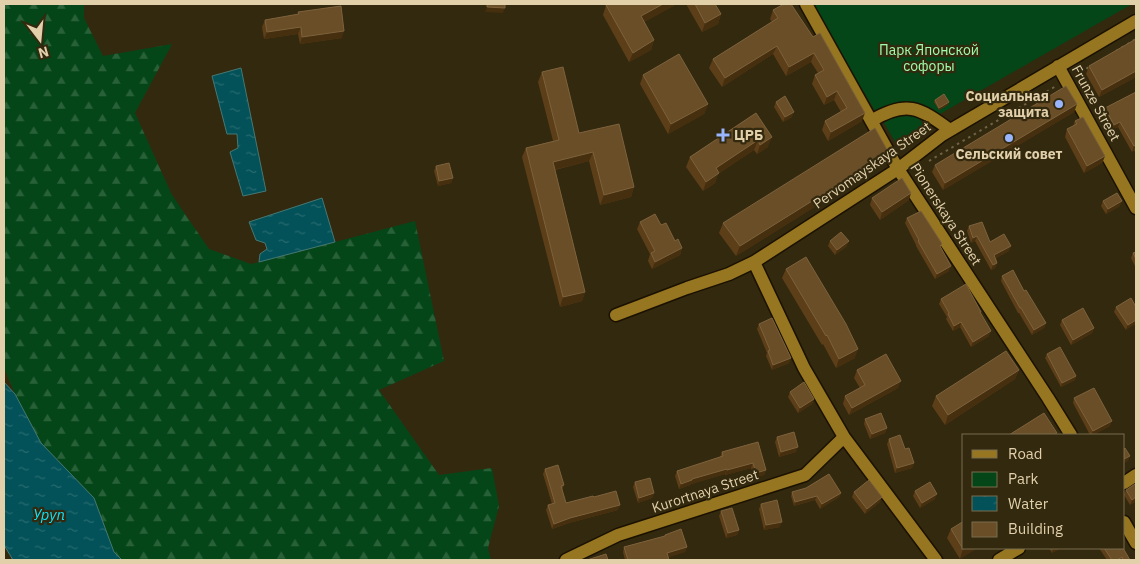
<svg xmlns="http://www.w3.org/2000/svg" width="1140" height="564" viewBox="0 0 1140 564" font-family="'IBM Plex Sans',sans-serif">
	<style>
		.green { fill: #044618 }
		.forest { fill: url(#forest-firs) }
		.water { fill: url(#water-ripples); stroke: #467872 }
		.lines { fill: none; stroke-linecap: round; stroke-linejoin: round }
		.minor-casing { stroke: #1b1100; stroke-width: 15 }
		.path { stroke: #706345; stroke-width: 2; stroke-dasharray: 2.5 4; stroke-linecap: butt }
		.minor { stroke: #967620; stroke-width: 12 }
		.wall { fill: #5c3e18 }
		.shaded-wall { fill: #462f0e }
		.building { fill: #6a4e28; stroke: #7d623c }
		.poi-dot { fill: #99b5fd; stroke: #33290f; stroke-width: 2 }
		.labels { text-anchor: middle; stroke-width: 4.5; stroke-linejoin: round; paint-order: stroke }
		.park-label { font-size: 14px; fill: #9efcaa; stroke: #33290f }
		.poi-label { font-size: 14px; font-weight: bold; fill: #e1d0aa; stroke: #33290f; text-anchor: end }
		.street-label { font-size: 14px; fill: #e1d0aa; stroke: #33290f }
		.water-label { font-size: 15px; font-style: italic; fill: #0ce3f9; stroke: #33290f }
	</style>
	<defs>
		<pattern id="forest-firs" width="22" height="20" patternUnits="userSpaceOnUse" patternTransform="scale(1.25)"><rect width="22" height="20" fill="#044618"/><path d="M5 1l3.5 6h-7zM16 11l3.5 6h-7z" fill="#286037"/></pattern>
		<pattern id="water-ripples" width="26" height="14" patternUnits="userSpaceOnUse" patternTransform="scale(1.25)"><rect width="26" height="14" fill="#03525a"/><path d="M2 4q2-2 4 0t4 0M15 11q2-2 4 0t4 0" fill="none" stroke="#276a6f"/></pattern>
	</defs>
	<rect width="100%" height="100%" fill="#33290f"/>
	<path class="green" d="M811,4h321l-199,114 -13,-6 -42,4z
		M905,113c9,3 16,4 19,14 -7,10 -16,14 -27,18l-13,-22 5,-5z"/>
	<path class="forest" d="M4,4h80v14l19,38 69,-12 -37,69 37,82 37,54 42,15 164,-43 29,140 -65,29 60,85 53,-7 7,38 -11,42 3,12h-369l-8,-8 -20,-54 -53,-55 -26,-49 -11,-26z"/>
	<path class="water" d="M241,68l25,123 -23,5 -13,-44 8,-4 -1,-14h-10l-15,-58z
		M322,198l13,44 -76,20 1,-8 7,-5 -2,-6 -9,-3 -7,-18z
		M4,382l11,12 26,49 53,55 20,54 8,8h-109l-9,-15z"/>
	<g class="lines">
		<defs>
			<path id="minor" d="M806,4l92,165 150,229 23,37
				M1058,66l78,142
				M871,121c35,-21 48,-14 79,9
				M754,262l50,106 40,69 92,123
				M616,315l71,-27 42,-14 25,-12 144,-93 44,-34 194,-114
				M1124,483l12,-8
				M1124,522l12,21
				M566,560l52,-25 187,-60 39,-38
				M999,560l20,-12"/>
		</defs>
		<use href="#minor" class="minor-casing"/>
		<path class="path" d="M1116,51l20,-12
			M1075,75l16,-9
			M929,161l127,-75"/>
		<use href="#minor" class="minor"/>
	</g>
	<path class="wall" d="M609,4h68l-33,18 10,18 -3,10 -22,12 -26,-47 3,-10z
		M686,4h29l6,10 -3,10 -16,8z
		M784,4l78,117 -34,20 -6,-11 3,-9 16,-9 -7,-12 -10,5 -12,-21 3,-9 3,-2 -7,-11 -25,14 -13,-22 -51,33 -13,-19 4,-9 59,-37 -2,-3 3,-9z
		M298,12l44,26 -42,6 -2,-10 -34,5 -2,-12 3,-7 33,-6z
		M1136,39v38l-37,20 -13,-23 3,-8z
		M542,72l37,61 55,54 -3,10 -31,8 -11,-44 -34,9 30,122 -3,9 -22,6 -38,-150 4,-9 27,-7 -15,-59z
		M643,75l65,29 -4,10 -36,20 -28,-50z
		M1136,92v62l-2,-4 -2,2 -14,-25 -6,3 -9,-17 2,-5z
		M935,100l13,5 -9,5 -5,-8z
		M776,102l16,15 -9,5 -9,-15z
		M1077,104l-3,8 -131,78 -11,-18 3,-7z
		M756,113l12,34 -11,7 -3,-4 -36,24 -3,9 -12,8 -17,-24 4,-10z
		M1075,121l30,35 -3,7 -18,10 -19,-36 2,-8 6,-3z
		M889,153l-4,10 -149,93 -17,-23 4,-10z
		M436,166l17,12 -2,5 -13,3 -4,-15z
		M872,198l37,2 -29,20 -10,-15z
		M1103,201l17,5 -14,8 -5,-8z
		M907,218l42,53 -14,8 -19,-33v-1l-11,-22z
		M640,222l21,3 21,23 -2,7 -28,14 -4,-8 2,-7 -13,-25z
		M969,226l21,16 19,9 -13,7 1,5 -2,5 -4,2 -16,-29 -4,2 -4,-12z
		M830,241l17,5 -12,9 -7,-9z
		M1136,252v16l-5,-10 2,-5z
		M786,269l69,89 -19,10 -13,-24 -1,1 -40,-67z
		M1002,276l22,15 22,32 -2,5 -12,7 -13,-22h-1l-17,-32z
		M941,299l40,13v2l8,22 -18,11 -11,-20 -7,4 -7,-12 1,-2 -8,-13z
		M1116,307h20l-10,23 -12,-18z
		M1062,320l32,8 -2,5 -21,12 -11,-20z
		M759,324l32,34 -2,5 -17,7 -6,-14 1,-3 -10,-24z
		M1047,354l29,22 -1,4 -14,7 -16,-29z
		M857,370l41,18 -49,27 -6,-11 2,-8 15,-8 -6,-10z
		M1019,370l-4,9 -70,46 -13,-19 4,-10z
		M790,392l24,7 -2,5 -14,9 -10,-16z
		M1074,398l36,28 -17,9h-3l-17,-32z
		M865,419l22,9 -2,5 -15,6 -6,-15z
		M777,437l19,15 -17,5 -4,-15z
		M889,439l16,10 9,14 -2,5 -17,5 -8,-29z
		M758,442l8,28 -2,5 -10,3 -3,-10 -26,7v-1l-34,10 -1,1 -11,4 -4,-13 2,-5 43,-14 2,-5z
		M545,469l19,16 -2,5 4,13 28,-6 24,13 -49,13 -17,6 -6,-19 2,-5 4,-1 -9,-30z
		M635,482l19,11 -2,5 -14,5 -5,-16z
		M1126,490l10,11 -6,4 -6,-10z
		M915,491l20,8 -15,9 -7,-12z
		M792,492l49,1 -2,4 -19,12 -5,-9 -21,6 -3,-10z
		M854,492l26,10 -15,12 -13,-17z
		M761,504l19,23 -16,3 -5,-21z
		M721,511l18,19 -2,5 -11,3 -7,-22z
		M951,529l13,19 -4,11 -13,-21z
		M665,535l22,12 -2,5 -17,5 1,3h-44l-2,-8 1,-5 41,-11z
		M1049,548h12l-9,5z
		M1099,548h19l12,12h-23z"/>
	<path class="shaded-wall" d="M663,4h14l-40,22 4,-10z
		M487,7l18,1 -2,5 -18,-1z
		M721,14l-3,10 -16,8 3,-9z
		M301,27l-3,7 -34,5 3,-7z
		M344,31l-2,7 -42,6 2,-7z
		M654,40l-3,10 -22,12 4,-9z
		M777,46l-4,8 -51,33 3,-9z
		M814,53l-3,9 -25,14 3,-9z
		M1136,71v6l-37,20 3,-7z
		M837,91l-3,9 -10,5 3,-8z
		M949,102l-1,3 -9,5v-2z
		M708,104l-4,10 -36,20 3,-10z
		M1077,104l-3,8 -131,78 2,-7z
		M794,112l-2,5 -9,5 2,-5z
		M865,113l-3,8 -34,20 3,-9z
		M1120,122l-2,5 -6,3 2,-5z
		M772,137l-4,10 -11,7 3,-9z
		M758,140l-4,10 -36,24 -3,9 -12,8 3,-9 10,-14z
		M1136,145l-2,5 -2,2 2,-6z
		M593,152l-4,9 -40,10 4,-9z
		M889,153l-4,10 -149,93 4,-10z
		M1105,156l-3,7 -18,10 3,-7z
		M453,178l-2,5 -13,3 1,-5z
		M634,187l-3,10 -31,8 4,-10z
		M911,193l-2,7 -29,20 2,-8z
		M1122,201l-2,5 -14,8 2,-5z
		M977,236l-2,5 -4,2 2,-5z
		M849,241l-2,5 -12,9 2,-5z
		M1011,246l-2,5 -16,9 1,-5z
		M682,248l-2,7 -28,14 3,-7z
		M997,263l-2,5 -4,2 2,-5z
		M951,266l-2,5 -14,8 2,-5z
		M585,292l-3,9 -22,6 3,-10z
		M1136,320v4l-10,6 2,-5z
		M961,322l-1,5 -7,4 1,-5z
		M1046,323l-2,5 -12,7 2,-5z
		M1094,328l-2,5 -21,12 2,-5z
		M991,331l-2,5 -18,11 2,-5z
		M858,349l-3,9 -19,10 3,-9z
		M791,358l-2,5 -17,7 1,-5z
		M1019,370l-4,9 -70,46 3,-10z
		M1076,376l-1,4 -14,7 1,-4z
		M901,381l-3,7 -49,27 3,-7z
		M814,399l-2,5 -14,9 2,-5z
		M1112,421l-2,5 -17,9h-2l2,-4z
		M887,428l-2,5 -15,6 2,-5z
		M798,447l-2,5 -17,5 2,-5z
		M1130,456l-2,5 -4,2v-4z
		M753,463l-2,5 -26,7 2,-5z
		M914,463l-2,5 -17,5 2,-5z
		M727,469l-2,5 -34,10 -1,1 -11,4 2,-5 11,-5z
		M766,470l-2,5 -10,3 2,-5z
		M654,493l-2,5 -14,5 1,-5z
		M841,493l-2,4 -19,12 2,-5z
		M937,494l-2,5 -15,9 2,-5z
		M817,496l-2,4 -21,6 1,-4z
		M882,497l-2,5 -15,12 2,-5z
		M1136,497v4l-6,4 2,-5z
		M620,505l-2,5 -49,13 -17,6 2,-5 16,-6z
		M782,522l-2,5 -16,3 2,-5z
		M739,530l-2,5 -11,3 2,-5z
		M687,547l-2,5 -20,6 2,-5z
		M966,548h12l-18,11 3,-10z
		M1053,548h8l-9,5z"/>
	<path class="building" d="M487,4h18v4l-18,-1z
		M609,4h54l-22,12 13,24 -21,13 -27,-48z
		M695,4h20l6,10 -16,9z
		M784,4h7l22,33 7,-4 45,80 -34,19 -6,-11 22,-13 -10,-17 -10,6 -12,-22 9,-5 -10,-17 -25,14 -12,-21 -52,32 -12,-19 65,-41 -5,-8z
		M341,6l3,25 -42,6 -1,-10 -34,5 -2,-12 34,-6 -1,-2z
		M1136,39v32l-34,19 -13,-24z
		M679,54l29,50 -37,20 -28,-49z
		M563,67l16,66 40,-9 15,63 -30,8 -11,-43 -40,10 32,130 -22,5 -37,-149 33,-8 -17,-68z
		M1066,86l11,18 -132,79 -10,-18z
		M1136,92v53l-2,1 -14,-24 -6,3 -9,-17z
		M944,94l5,8 -10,6 -4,-8z
		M785,96l9,16 -9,5 -9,-15z
		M756,113l16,24 -12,8 -2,-5 -42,28 3,5 -13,9 -16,-25z
		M1083,117l22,39 -18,10 -20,-37 10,-5 -2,-3z
		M875,128l14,25 -149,93 -17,-23z
		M449,163l4,15 -14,3 -3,-15z
		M902,178l9,15 -29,19 -10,-14z
		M1117,193l5,8 -14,8 -5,-8z
		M921,211l20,31 1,2 -2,2 11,20 -14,8 -19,-33 1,-1 -12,-22z
		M655,214l6,11 5,-2 9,18 3,-2 4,9 -27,14 -4,-9 4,-2 -15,-29z
		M982,222l8,20 14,-8 7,12 -17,9 3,8 -4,2 -16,-29 -4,2 -4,-12z
		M841,232l8,9 -12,9 -7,-9z
		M1136,252v7l-3,-6z
		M806,257l40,67 12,25 -19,10 -12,-24 -1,1 -40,-67z
		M1013,270l11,21 2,-1 20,33 -12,7 -13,-22h-1l-18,-32z
		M966,284l15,28h-1l11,19 -18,11 -12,-20 -7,4 -6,-12 1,-1 -8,-14z
		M1131,298l5,9v13l-8,5 -12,-18z
		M1083,308l11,20 -21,12 -11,-20z
		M772,318l19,40 -18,7 -5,-14 2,-1 -11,-26z
		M1060,347l16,29 -14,7 -15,-29z
		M1006,351l13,19 -71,45 -12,-19z
		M886,354l15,27 -49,27 -7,-12 20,-11 -8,-15z
		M804,382l10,17 -14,9 -10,-16z
		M1094,388l18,33 -19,10 -19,-33z
		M881,413l6,15 -15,6 -7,-15z
		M1044,413l13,20 -4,2h-44z
		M794,432l4,15 -17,5 -4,-15z
		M900,435l5,14 4,-1 5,15 -17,5 -8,-29z
		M758,442l8,28 -10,3 -3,-10 -26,7v-1l-35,10v1l-11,4 -4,-13 46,-15 -1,-4z
		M1125,448l5,8 -6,3v-10z
		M558,465l6,20 -3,1 5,17 27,-7 1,1 22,-6 4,14 -50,13 -16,6 -6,-19 7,-2 -10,-34z
		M829,474l12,19 -19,11 -5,-8 -22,6 -3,-10 14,-4z
		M650,478l4,15 -15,5 -4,-16z
		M869,480l13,17 -15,12 -13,-17z
		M930,482l7,12 -15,9 -7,-12z
		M1135,484l1,1v12l-4,3 -6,-10z
		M777,500l5,22 -16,3 -5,-21z
		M732,508l7,22 -11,3 -7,-22z
		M964,521v27h2l-3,1 -12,-20z
		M681,529l6,18 -20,6 2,7h-41l-4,-13 41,-11v-1z
		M1104,548h14l1,1 4,-1 7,12h-7l-1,-3 -5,3h-5z
		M606,554l2,6h-21z"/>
	<g class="poi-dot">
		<circle cx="1059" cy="104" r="5"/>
		<path d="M720.5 127.5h5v5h5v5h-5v5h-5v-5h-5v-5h5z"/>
		<circle cx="1009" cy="138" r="5"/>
	</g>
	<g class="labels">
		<g class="park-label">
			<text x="929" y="55">Парк Японской<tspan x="929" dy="16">софоры</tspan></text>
		</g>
		<g class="poi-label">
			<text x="1049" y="101">Социальная<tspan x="1049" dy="16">защита</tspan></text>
			<text x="734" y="140" text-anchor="start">ЦРБ</text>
			<text x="1009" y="159" text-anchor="middle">Сельский совет</text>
		</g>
		<g class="street-label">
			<text transform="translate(1096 103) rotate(61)" y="5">Frunze Street</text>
			<text transform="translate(872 165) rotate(-35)" y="5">Pervomayskaya Street</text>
			<text transform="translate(946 214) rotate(57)" y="5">Pionerskaya Street</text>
			<text transform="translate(705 491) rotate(-18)" y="5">Kurortnaya Street</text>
		</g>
		<g class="water-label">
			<text x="49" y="520">Уруп</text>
		</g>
	</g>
	<rect width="1140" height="564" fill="none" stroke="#e1d0aa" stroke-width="10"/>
	<rect x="962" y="434" width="162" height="115" fill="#33290f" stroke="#796c4d"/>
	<rect x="972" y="450" width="25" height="8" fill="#967620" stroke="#796c4d"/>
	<text x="1008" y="459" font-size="15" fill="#e1d0aa">Road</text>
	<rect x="972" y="472" width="25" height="15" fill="#044618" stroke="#796c4d"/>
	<text x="1008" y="484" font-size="15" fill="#e1d0aa">Park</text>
	<rect x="972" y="496" width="25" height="15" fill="url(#water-ripples)" stroke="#796c4d"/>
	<text x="1008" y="509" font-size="15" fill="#e1d0aa">Water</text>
	<rect x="972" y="522" width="25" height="15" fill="#6a4e28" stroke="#796c4d"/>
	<text x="1008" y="534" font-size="15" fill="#e1d0aa">Building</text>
	<g transform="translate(40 40) rotate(164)" stroke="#33290f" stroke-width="4" paint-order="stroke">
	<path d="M0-4L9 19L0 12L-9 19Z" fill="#e1d0aa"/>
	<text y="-8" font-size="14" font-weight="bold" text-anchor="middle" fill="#e1d0aa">N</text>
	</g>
</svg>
